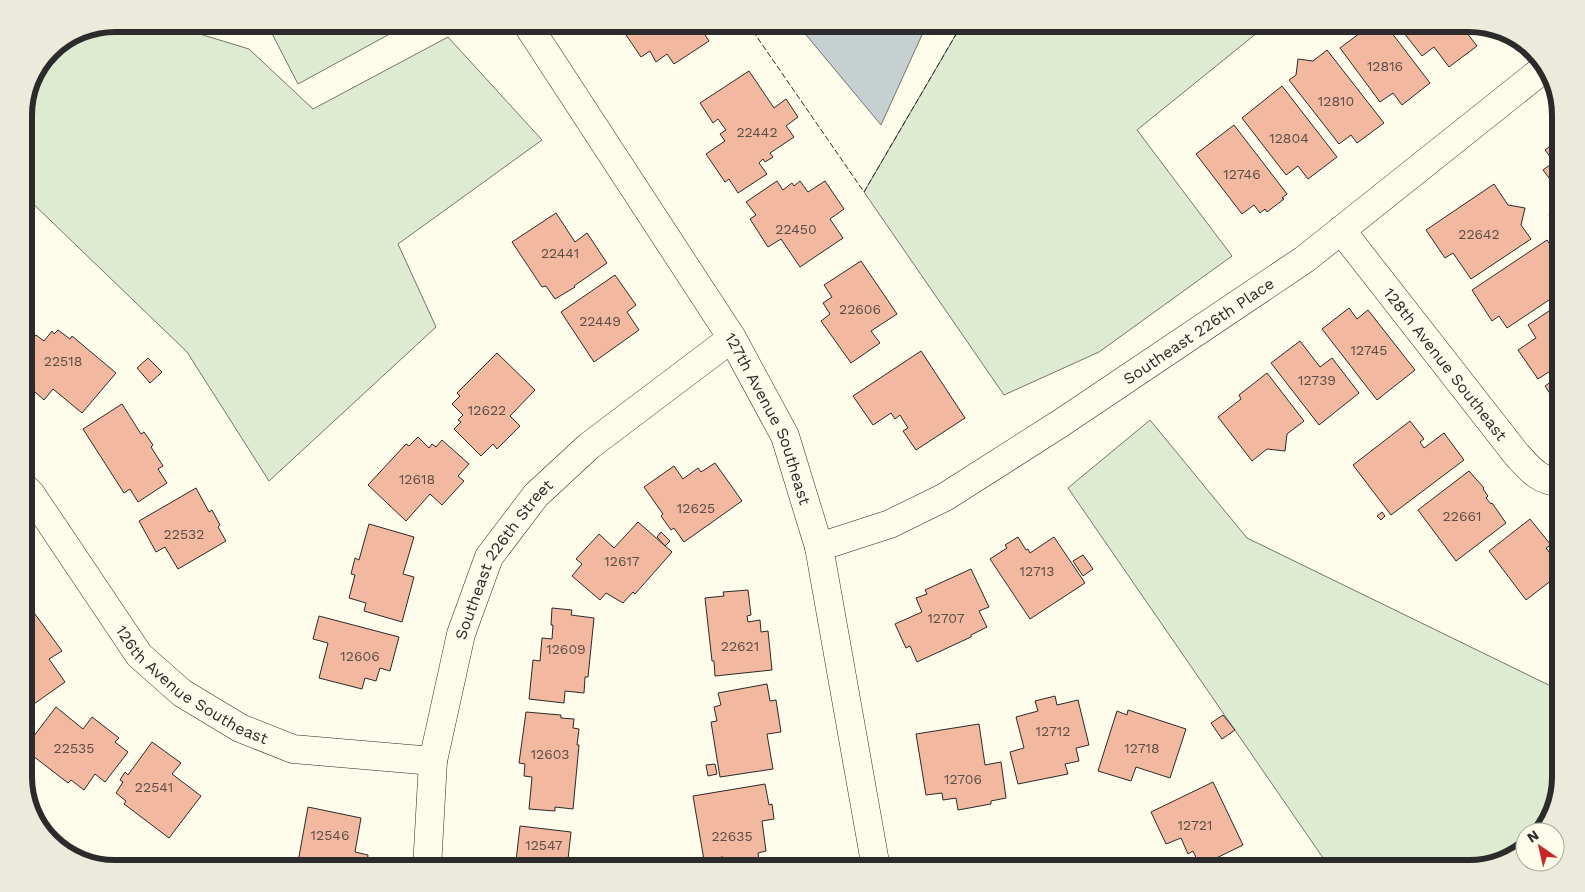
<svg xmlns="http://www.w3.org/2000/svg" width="1585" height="892" viewBox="0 0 1585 892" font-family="'Work Sans',sans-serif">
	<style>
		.green { fill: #deebd1; stroke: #74746e }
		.water { fill: #c7d0d0; stroke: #74746e }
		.building { fill: #f2b8a0; stroke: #2b2b2b }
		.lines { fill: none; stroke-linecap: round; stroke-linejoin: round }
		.minor-casing { stroke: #2b2b2b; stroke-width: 29 }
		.minor { stroke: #fdfbea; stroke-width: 28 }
		.fence { stroke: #2b2b2b; stroke-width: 1; stroke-dasharray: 6 2.5; stroke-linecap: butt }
		.labels { text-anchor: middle; stroke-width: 4; stroke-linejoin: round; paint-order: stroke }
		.number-label { font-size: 14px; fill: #5d4e48 }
		.street-label { font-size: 16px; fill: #2b2b2b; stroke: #fdfbea }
		.rim { fill: none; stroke: #2b2b2b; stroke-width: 6 }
	</style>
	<rect width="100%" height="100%" fill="#fdfbea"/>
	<path class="green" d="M115,24h52l82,25 64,60 135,-72 94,103 -144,104 38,83 -167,154 -82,-129 -163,-157v-85l27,-60 29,-19z
		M267,24h141l-110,60z
		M971,24h297l-131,106 95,126 -133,96 -95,43 -140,-203 91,-156z
		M1150,420l97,118 314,153v86l-12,45 -10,10h-14v15l-9,9 -46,12h-140l-262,-380z"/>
	<path class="water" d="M797,24h128l1,2 -45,99z"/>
	<path class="building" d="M621,24h77l11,17 -35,23 -7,-10 -11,8 -6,-11 -9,6 -21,-31 2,-1z
		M1372,24h13l45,59 -28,22 -9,-12 -13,9 -40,-54z
		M1397,24h63l17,22 -28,21 -15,-20 -12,9z
		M1327,50l57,73 -27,20 -6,-8 -12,9 -50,-64 7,-5 2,-16 15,2z
		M749,71l25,37 12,-9 12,18 -12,9 8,11 -24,16 3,4 -8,5 -2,-3 -4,4 8,11 -29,19 -9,-14 -4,3 -19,-28 19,-13 -5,-7 6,-4 -8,-11 -5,4 -13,-20z
		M1282,86l55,71 -29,22 -10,-13 -12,9 -44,-57z
		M1234,125l53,69 -5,4 2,1 -17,13 -2,-3 -5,4 -6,-8 -12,9 -46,-60z
		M1561,138v56l-18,-24 11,-8 -9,-12z
		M777,181l6,9 9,-7 2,3 6,-5 8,11 17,-11 19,28 -14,10 13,19 -43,29 -19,-28 -13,8 -18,-28 6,-4 -10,-13z
		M1494,184l14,21 17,3 -4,17 10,14 -60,40 -18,-26 -8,5 -19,-28z
		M1555,211l6,9 -6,4 -6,-9z
		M556,213l19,29 12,-9 20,30 -33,23 1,1 -20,12 -9,-13 -4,1 -30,-45z
		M1547,240l14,20v32l-54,36 -8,-12 -7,5 -20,-31z
		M861,261l36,53 -26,17 9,12 -29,20 -30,-42 9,-7 -7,-11 9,-6 -8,-12z
		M615,275l21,30 -9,7 12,18 -45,32 -33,-50z
		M1561,303v61l-23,15 -20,-29 18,-12 -8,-13z
		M1349,308l8,11 11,-9 47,60 -38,30 -55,-71z
		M58,330l12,9 2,-3 44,37 -34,40 -29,-24 -9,11 -20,-18 1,-7 -1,-1v-25l12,-14 8,6 8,-10 2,3z
		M1300,341l20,26 12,-9 27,35 -40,32 -48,-62z
		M921,351l44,67 -49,32 -13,-19 5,-3 -8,-13 -5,4 -4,-6 -18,12 -20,-29z
		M497,353l38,37 -25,26 10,10 -23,23 -4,-5 -12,12 -27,-27 7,-7 -3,-2 5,-5 -11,-11 8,-8 -3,-3z
		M148,358l14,14 -12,11 -13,-15z
		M1267,373l37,48 -17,13 -2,17 -18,-2 -15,12 -34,-44 23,-18 -2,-4z
		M1561,375v35l-16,-24z
		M122,404l19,30 3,-2 9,13 -2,2 12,19 -5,3 9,14 -29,19 -8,-13 -6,4 -41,-64z
		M1410,421l14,18 -4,3 4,6 20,-15 20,27 -73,55 -38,-50z
		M418,437l11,11 3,-4 4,3 6,-7 27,24 -11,12 6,5 -22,24 -12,-11 -24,27 -38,-36 38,-41 3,2z
		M715,463l27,38 -58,41 -10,-14 -3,2 -10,-14 2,-2 -19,-27 30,-21 9,13 15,-11 3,4z
		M1469,471l15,17 -1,1 5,7 -2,2 5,6 1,-1 14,20 -50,38 -38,-51z
		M196,488l13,24 3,-2 8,15 -2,2 8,14 -48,28 -13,-22 -9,5 -17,-31z
		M1382,512l3,4 -4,4 -4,-4z
		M1530,519l21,26 -5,3 3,4 8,-6 4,5v22l-35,27 -37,-49z
		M638,522l34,30 -37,42 -2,-2 -10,11 -17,-10 -6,7 -28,-24 10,-12 -6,-5 23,-25 15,14z
		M369,524l45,13 -11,37 11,3 -12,45 -38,-11 2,-8 -17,-5 6,-23 -4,-1 4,-16 4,2z
		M661,532l9,9 -5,5 -8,-9z
		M1018,537l8,13 2,-1 2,4 24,-16 31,46 -55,36 -40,-60 17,-11 -2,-3z
		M1083,555l10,14 -10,7 -10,-15z
		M971,569l18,38 -10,4 8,16 -16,8v2l-54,25 -7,-16 -4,2 -11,-24 27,-12 -6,-14 11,-4 -2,-4z
		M748,590l3,25 -4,1 1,6 12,-2 1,12 7,-1 4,39 -57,6 -1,-15h-2l-7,-63 19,-2 -1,-4z
		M552,608l20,2 -1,5 23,3 -6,59h-3l-1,16 -19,-2 -1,12 -35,-4 4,-39 7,1 2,-23 10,1 1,-14h-2z
		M32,610l30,41 -13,8 16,23 -41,29v-96z
		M319,616l80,21 -9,34 -10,-3 -4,13 -11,-3 -3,11 -43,-11 9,-35 -15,-4z
		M767,684l3,17 6,-1 5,32 -14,2 6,35 -53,8 -9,-55 6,-1 -3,-14 7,-2 -3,-12z
		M1055,696l2,9 21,-5 11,45 -13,3 3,13 -14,3 3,10 -50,10 -8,-32 14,-4 -8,-31 22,-6 -3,-10z
		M56,707l27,22 9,-12 27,21 -4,4 13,10 -23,30 -10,-8 -11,16 -13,-10 -3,3 -44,-34z
		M1128,710l58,19 -16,49 -34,-11 -5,14 -33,-10 19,-60 10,4z
		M526,712l35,3v3l13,1 -1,9 6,1 -2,16h2l-6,64 -18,-2v4l-26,-2 3,-32 -8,-1 1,-12 -6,-1z
		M1223,715l12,15 -13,9 -11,-16z
		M979,724l6,41 16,-3 5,36 -15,3v3l-33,6 -2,-12 -13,2 -1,-7 -16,2 -10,-61z
		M152,742l29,21 -9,11 29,22 -32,42 -45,-34 2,-3 -10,-8 7,-11 -3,-2 5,-8 3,3z
		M715,764l2,10 -9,2 -2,-11z
		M1213,782l30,63 -43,21 -7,-15 -5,3 -7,-16 -15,6 -15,-32z
		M765,784l4,21 3,-1 2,15 -12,2 4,30 -8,2 2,14 -35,1 -2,-11 -19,3 -11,-64z
		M308,807l53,11 -6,34 13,3 -2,13h-65l1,-5 -4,-1z
		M520,826l51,6 -4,36h-67l1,-9 15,2z"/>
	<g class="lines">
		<defs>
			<g id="minor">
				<path id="s1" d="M527,24l205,314 53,98 34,111 57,321"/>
				<path id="s2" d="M1341,230l176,225c15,16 21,25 44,28"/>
				<path id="s3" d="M24,487l7,7 108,161 43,38 58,35 53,21 140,12"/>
				<path id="s4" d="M819,547l71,-23 55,-27 116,-74 244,-164 242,-193"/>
				<path id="s5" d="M427,868l6,-107 28,-127 28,-77 47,-62 53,-49 143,-108"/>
			</g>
		</defs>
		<use href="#minor" class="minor-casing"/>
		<use href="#minor" class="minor"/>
		<path class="fence" d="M748,24l116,168 91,-156 4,-12"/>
	</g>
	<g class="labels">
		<g class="number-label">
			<text x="1385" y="71">12816</text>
			<text x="1336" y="106">12810</text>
			<text x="757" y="137">22442</text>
			<text x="1289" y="143">12804</text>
			<text x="1242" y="179">12746</text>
			<text x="796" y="234">22450</text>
			<text x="1479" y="239">22642</text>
			<text x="560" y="258">22441</text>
			<text x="860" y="314">22606</text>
			<text x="600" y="326">22449</text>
			<text x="1369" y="355">12745</text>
			<text x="63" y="366">22518</text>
			<text x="1317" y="385">12739</text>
			<text x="487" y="415">12622</text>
			<text x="417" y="484">12618</text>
			<text x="696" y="513">12625</text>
			<text x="1462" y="521">22661</text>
			<text x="184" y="539">22532</text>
			<text x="622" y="566">12617</text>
			<text x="1037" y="576">12713</text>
			<text x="946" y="623">12707</text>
			<text x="740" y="651">22621</text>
			<text x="566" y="654">12609</text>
			<text x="360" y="661">12606</text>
			<text x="1053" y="736">12712</text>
			<text x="74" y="753">22535</text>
			<text x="1142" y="753">12718</text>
			<text x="550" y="759">12603</text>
			<text x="963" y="784">12706</text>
			<text x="154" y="792">22541</text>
			<text x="1195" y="830">12721</text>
			<text x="330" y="840">12546</text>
			<text x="732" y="841">22635</text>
			<text x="544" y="850">12547</text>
		</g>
		<g class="street-label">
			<text dy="6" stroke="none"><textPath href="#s4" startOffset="439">Southeast 226th Place</textPath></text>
			<text dy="6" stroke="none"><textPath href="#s2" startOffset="170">128th Avenue Southeast</textPath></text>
			<text dy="6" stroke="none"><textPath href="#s1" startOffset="464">127th Avenue Southeast</textPath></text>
			<text dy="6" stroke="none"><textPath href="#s5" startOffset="324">Southeast 226th Street</textPath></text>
			<text dy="6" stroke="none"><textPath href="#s3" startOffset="264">126th Avenue Southeast</textPath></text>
		</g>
	</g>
	<path d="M0 0H1585V892H0ZM115 32H1469A83 83 0 0 1 1552 115V777A83 83 0 0 1 1469 860H115A83 83 0 0 1 32 777V115A83 83 0 0 1 115 32Z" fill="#eceadb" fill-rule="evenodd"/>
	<path class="rim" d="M115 32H1469A83 83 0 0 1 1552 115V777A83 83 0 0 1 1469 860H115A83 83 0 0 1 32 777V115A83 83 0 0 1 115 32Z"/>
	<g transform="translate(1540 847) rotate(326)"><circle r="24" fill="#fdfbea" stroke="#a9a89e"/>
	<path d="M0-4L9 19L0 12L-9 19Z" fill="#c62828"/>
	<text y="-8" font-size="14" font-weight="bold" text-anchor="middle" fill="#2b2b2b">N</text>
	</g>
</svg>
